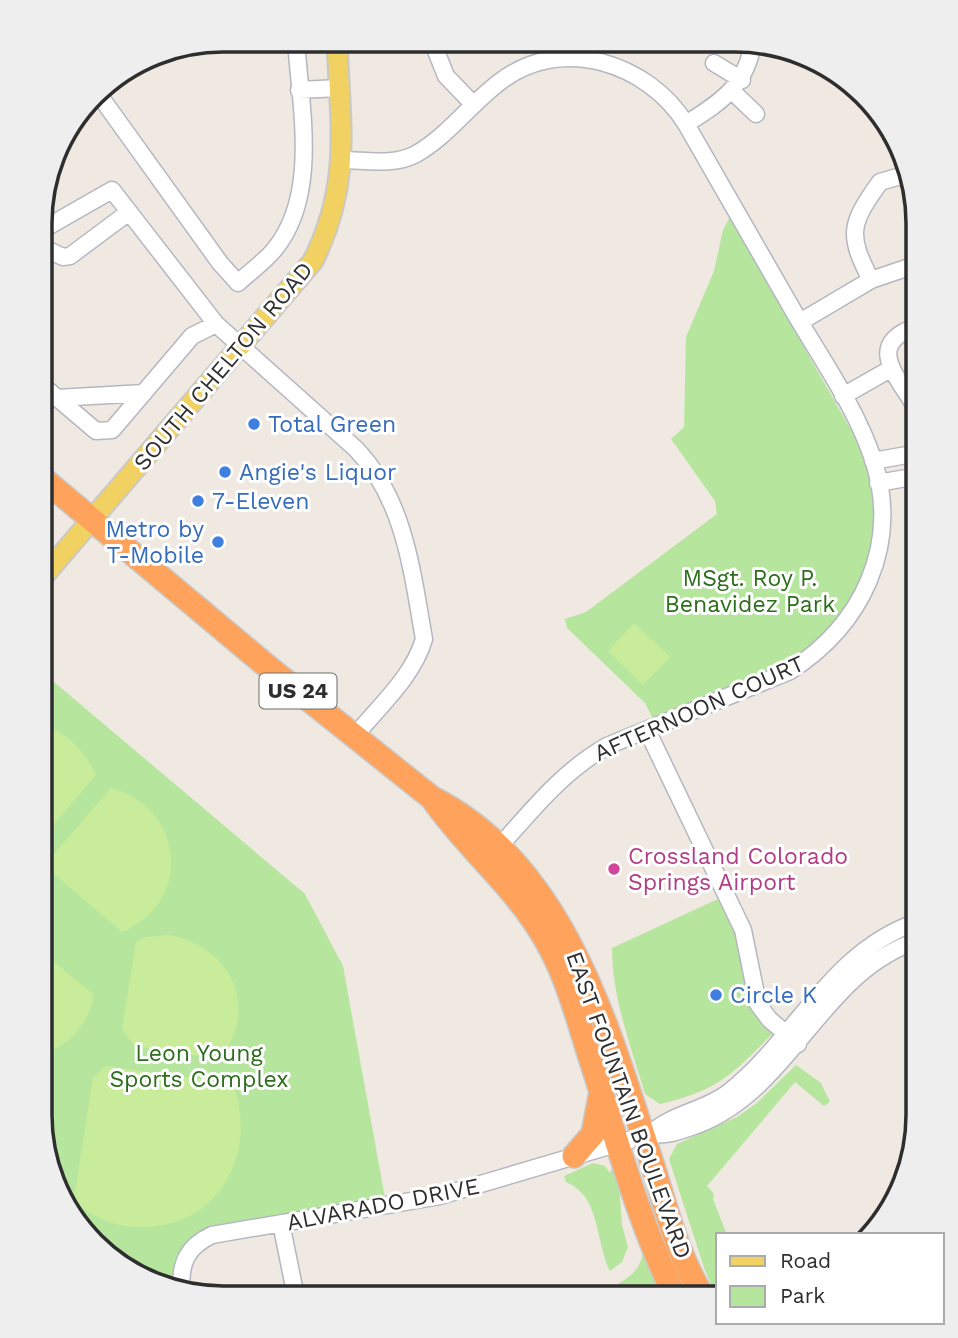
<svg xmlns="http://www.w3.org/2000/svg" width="958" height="1338" viewBox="0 0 958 1338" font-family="'Work Sans',sans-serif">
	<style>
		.green { fill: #b6e59e }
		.pitch { fill: #c9ec9a }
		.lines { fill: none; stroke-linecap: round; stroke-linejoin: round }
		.minor-casing { stroke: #b4b7c1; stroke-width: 19 }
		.major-casing { stroke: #c9c9c9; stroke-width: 23 }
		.highway-casing { stroke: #c9c9c9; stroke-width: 26 }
		.minor { stroke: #fff; stroke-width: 16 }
		.major { stroke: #f2d163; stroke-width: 19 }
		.highway { stroke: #ffa35c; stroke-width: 23 }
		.shop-dot { fill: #3f7fe0; stroke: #fff; stroke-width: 2.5 }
		.hotel-dot { fill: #d1479c; stroke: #fff; stroke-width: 2.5 }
		.labels { text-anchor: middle; stroke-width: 6; stroke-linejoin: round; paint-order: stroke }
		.shield { fill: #fff; stroke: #6d6d6d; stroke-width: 2 }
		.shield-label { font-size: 21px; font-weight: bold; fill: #2e2e2e }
		.street-label { font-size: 23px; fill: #2e2e2e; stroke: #fff }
		.shop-label { font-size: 23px; fill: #366cbe; stroke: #fff; text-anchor: start }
		.park-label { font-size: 23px; fill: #2c6e1b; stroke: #fff }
		.hotel-label { font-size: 23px; fill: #b23c85; stroke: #fff; text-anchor: start }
		.rim { fill: none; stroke: #2e2e2e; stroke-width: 3.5 }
	</style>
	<rect width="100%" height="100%" fill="#efe9e1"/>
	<path class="green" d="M730,217l133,234c16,64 17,110 -24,166 -11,16 -27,35 -45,44 -43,22 -92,38 -138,57l-4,-1 -7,-14 -78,-75 -2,-9 21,-7 131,-98 -2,-13 -44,-62 13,-12 2,-90 28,-66 9,-41z
		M41,671l264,223 38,72 42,232 -177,30 -26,21 -8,20v18l-53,-20 -62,-72 -19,-80z
		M718,899c7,13 14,26 19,40 13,35 4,66 35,95 -39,40 -55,57 -112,70l-15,-10c-14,-47 -33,-96 -33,-146z
		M796,1065l25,18 9,19 -6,4 -29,-24 -88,104 7,8 -1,5 14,36h-9l-1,63 -13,-30 -35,-109 8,-15 60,-27 21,-15z
		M593,1163l12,3 5,7 2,-5 6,1 4,56 6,22 -6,15 -12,9c-15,-29 -9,-75 -44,-89l-2,-6z
		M640,1234l18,59 -14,4 -44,-1 -1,-3c16,-7 40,-17 43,-37 1,-8 -4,-16 -2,-22z"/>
	<path class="pitch" d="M634,623l36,34 -27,28 -35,-34z
		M41,726c26,4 44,27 55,49l-55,64z
		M111,788c73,19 83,114 11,144l-70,-60v-16z
		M169,935c62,11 92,74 50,124l-84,-13 -13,-17 14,-87 10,-5z
		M41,951l53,44c-6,31 -25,50 -54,61z
		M106,1066l127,18c26,72 -16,146 -96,143 -24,-1 -47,-10 -63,-28l19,-121z"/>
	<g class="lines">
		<defs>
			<path id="minor" d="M432,41l14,35 27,28
				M714,63l28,17
				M299,90l40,-2
				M97,92l123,171 18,20c12,-11 26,-21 36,-33 46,-55 26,-145 22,-210
				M733,92l23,22
				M686,124c35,-22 61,-39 67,-82
				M342,160c22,0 53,6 74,-6 32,-18 55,-51 85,-73 61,-46 147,-18 185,43 36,63 72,126 108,188 28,48 63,97 80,150 26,84 -12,163 -84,209l-183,75c-45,26 -74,63 -108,101
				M42,230l70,-40 104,134 140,125c49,51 56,123 68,190 -11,38 -45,67 -69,97
				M42,247l21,10 7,-1 59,-44
				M871,280c-24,-46 -21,-56 9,-98l24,-7 4,7
				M800,322l71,-42 47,-16
				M42,385l54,46 16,-1 80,-94 24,-12
				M843,396l49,-28
				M57,398l87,-5
				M915,406c-20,-32 -50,-63 3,-80
				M873,461l45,-8
				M878,483l40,-7
				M647,730l96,200 15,74 11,15 29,25
				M650,1134c22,-21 55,-23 79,-42 68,-54 101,-140 188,-170
				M281,1223l15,74
				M182,1290c-3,-27 6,-44 30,-55l228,-39 210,-62c18,2 30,-3 47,-9 95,-36 124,-153 220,-184"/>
			<path id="major" d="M41,579l272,-318c39,-78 27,-137 24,-220"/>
			<path id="highway" d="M41,477l227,190 164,131c132,66 177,232 219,362 15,47 26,96 53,138
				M434,801c42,59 94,94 125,165 13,29 21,60 31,91 26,80 48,164 86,241
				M574,1156l19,-22 7,-37"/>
		</defs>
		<use href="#minor" class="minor-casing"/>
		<use href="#major" class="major-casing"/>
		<use href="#highway" class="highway-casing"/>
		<use href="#minor" class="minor"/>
		<use href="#major" class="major"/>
		<use href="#highway" class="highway"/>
	</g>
	<g class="shop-dot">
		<circle cx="254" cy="424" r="7"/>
		<circle cx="225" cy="472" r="7"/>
		<circle cx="198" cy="501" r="7"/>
		<circle cx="218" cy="542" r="7"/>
		<circle cx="716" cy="995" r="7"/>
	</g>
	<circle class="hotel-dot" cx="614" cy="869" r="7"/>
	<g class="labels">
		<rect class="shield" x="259.5" y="673.5" width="77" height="35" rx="5"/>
		<g class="shield-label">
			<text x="298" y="698">US 24</text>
		</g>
		<g class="street-label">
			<text transform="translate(223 366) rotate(-50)" y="8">SOUTH CHELTON ROAD</text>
			<text transform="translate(699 708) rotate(-24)" y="8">AFTERNOON COURT</text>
			<text transform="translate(629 1105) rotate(70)" y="8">EAST FOUNTAIN BOULEVARD</text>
			<text transform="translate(383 1204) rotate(-11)" y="8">ALVARADO DRIVE</text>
		</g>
		<g class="shop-label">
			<text x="268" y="432">Total Green</text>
			<text x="239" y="480">Angie's Liquor</text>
			<text x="212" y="509">7-Eleven</text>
			<text x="204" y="537" text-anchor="end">Metro by<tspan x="204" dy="26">T-Mobile</tspan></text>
			<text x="730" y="1003">Circle K</text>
		</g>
		<g class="park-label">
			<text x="750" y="586">MSgt. Roy P.<tspan x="750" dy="26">Benavidez Park</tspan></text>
			<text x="199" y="1061">Leon Young<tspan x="199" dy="26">Sports Complex</tspan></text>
		</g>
		<g class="hotel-label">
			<text x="628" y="864">Crossland Colorado<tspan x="628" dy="26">Springs Airport</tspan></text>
		</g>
	</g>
	<path d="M0 0H958V1338H0ZM223 52H735A171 171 0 0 1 906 223V1115A171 171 0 0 1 735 1286H223A171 171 0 0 1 52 1115V223A171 171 0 0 1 223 52Z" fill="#eee" fill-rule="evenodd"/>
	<path class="rim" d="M223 52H735A171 171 0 0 1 906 223V1115A171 171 0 0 1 735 1286H223A171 171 0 0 1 52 1115V223A171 171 0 0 1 223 52Z"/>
	<rect x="716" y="1233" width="228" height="91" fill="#ffffff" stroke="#ababab" stroke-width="2"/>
	<rect x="730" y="1256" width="35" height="10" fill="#f2d163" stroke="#ababab" stroke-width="2"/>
	<text x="780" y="1268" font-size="21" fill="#2e2e2e">Road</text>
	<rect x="730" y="1286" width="35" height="21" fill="#b6e59e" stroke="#ababab" stroke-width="2"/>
	<text x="780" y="1303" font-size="21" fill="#2e2e2e">Park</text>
</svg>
